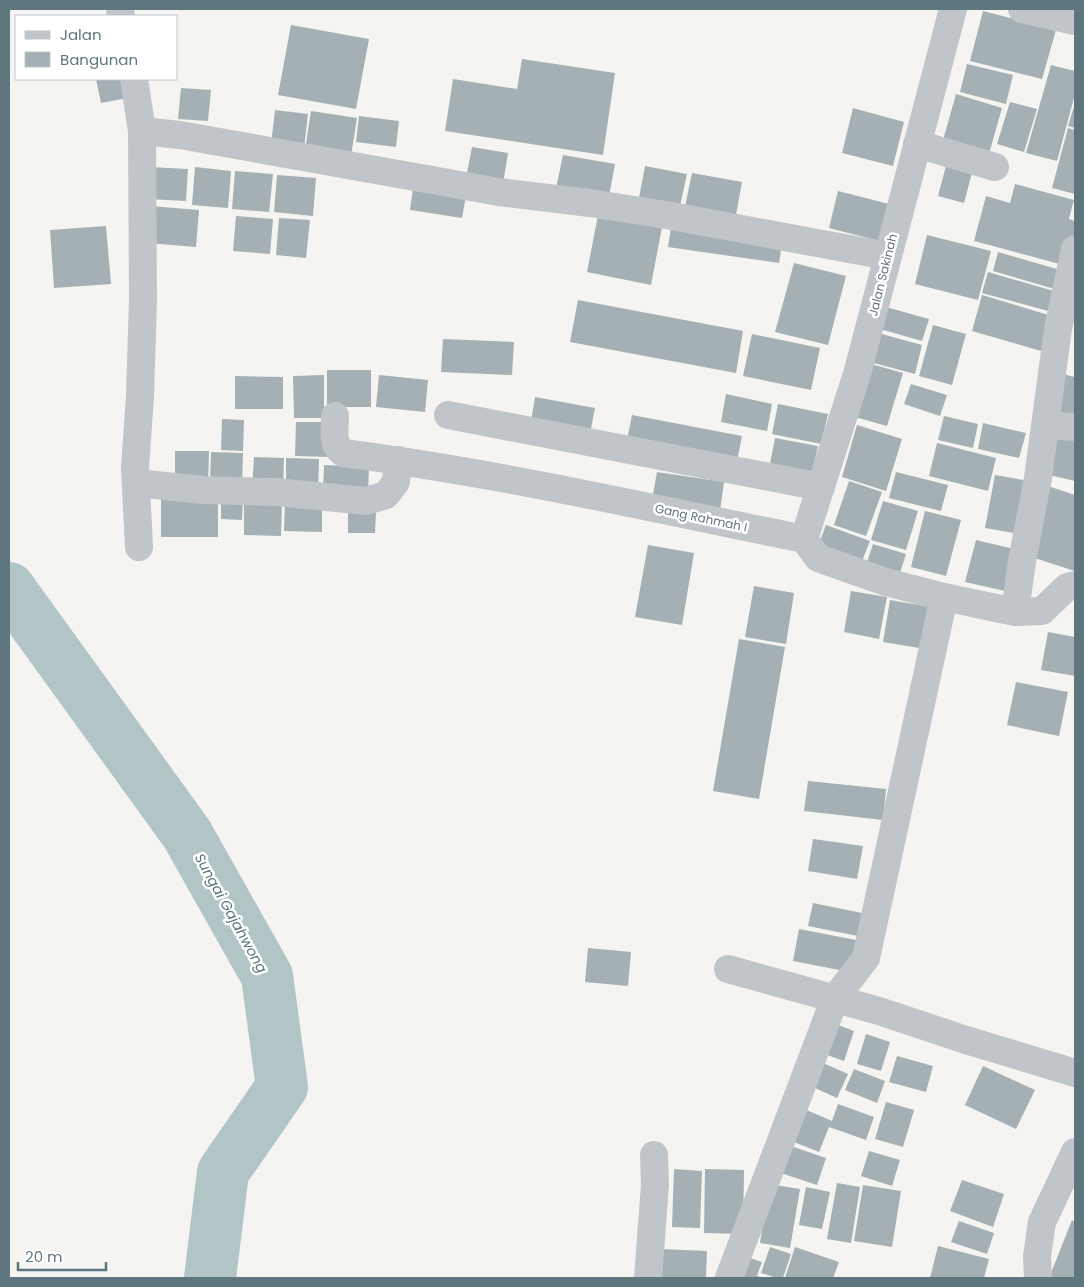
<svg xmlns="http://www.w3.org/2000/svg" width="1084" height="1287" viewBox="0 0 1084 1287" font-family="Poppins,sans-serif">
	<style>
		.lines { fill: none; stroke-linecap: round; stroke-linejoin: round }
		.river { stroke: #b2c5c6; stroke-width: 52 }
		.building { fill: #a4b0b3 }
		.minor { stroke: #bfc5c8; stroke-width: 28 }
		.labels { text-anchor: middle; stroke-width: 5; stroke-linejoin: round; paint-order: stroke }
		.street-label { font-size: 12px; fill: #5e767e; stroke: #fff }
		.water-label { font-size: 14px; font-style: italic; fill: #58777a; stroke: #fff }
	</style>
	<rect width="100%" height="100%" fill="#f5f4f0"/>
	<g class="lines">
		<path class="river" d="M9,588l178,246 80,142 15,111 -59,85 -13,106"/>
	</g>
	<path class="building" d="M983,11l73,19 -14,49 -72,-18z
		M291,25l78,14 -13,70 -78,-14z
		M522,59l93,14 -12,82 -158,-24 8,-52 64,10z
		M967,64l46,11 -7,29 -46,-12z
		M1051,65l24,6v23l-18,67 -31,-8z
		M96,79h34l3,18 -32,6z
		M181,88l30,2 -3,31 -30,-2z
		M956,94l46,14 -13,46 -46,-14z
		M1010,102l27,7 -13,43 -27,-8z
		M1075,103v25l-7,-2z
		M853,108l51,14 -11,44 -51,-13z
		M275,110l33,4 -4,34 -33,-4z
		M311,111l46,7 -6,38 -46,-6z
		M359,116l40,5 -3,26 -40,-5z
		M1068,128l7,2v64l-23,-6z
		M472,147l36,6 -5,31 -37,-6z
		M563,155l52,9 -7,38 -53,-9z
		M947,162l26,7 -9,34 -26,-7z
		M645,166l42,8 -8,37 -41,-8z
		M149,167l39,2 -2,32 -39,-2z
		M195,167l36,4 -3,37 -36,-3z
		M235,171l38,3 -4,38 -37,-3z
		M692,173l50,9 -8,44 -51,-10z
		M277,175l39,3 -3,38 -39,-4z
		M1015,184l59,16 -5,19 6,2v14l-8,31 -93,-25 12,-45 24,7z
		M413,188l53,8 -4,22 -52,-8z
		M838,191l55,14 -10,37 -54,-14z
		M150,206l49,4 -3,37 -49,-4z
		M599,210l64,12 -12,63 -64,-13z
		M236,216l37,3 -3,35 -37,-3z
		M279,218l31,2 -4,38 -30,-3z
		M672,221l111,17 -4,25 -111,-16z
		M106,226l5,58 -57,4 -4,-58z
		M927,235l64,16 -13,49 -63,-16z
		M998,252l66,19 -6,19 -65,-19z
		M794,263l52,13 -18,69 -53,-13z
		M988,272l69,20 -5,20 -70,-19z
		M982,295l70,21 -11,35 -69,-20z
		M578,300l165,31 -7,42 -166,-31z
		M886,307l43,12 -7,22 -42,-12z
		M933,325l33,9 -14,51 -33,-9z
		M878,333l44,12 -7,29 -45,-12z
		M752,334l68,14 -9,42 -68,-14z
		M443,339l71,3 -2,33 -71,-3z
		M871,364l32,9 -16,53 -32,-9z
		M327,370h44v37h-44z
		M1058,373l17,4v42l-26,-6z
		M324,375v43h-30l-1,-42z
		M379,375l49,5 -3,32 -49,-5z
		M235,376l48,1v32h-48z
		M911,384l36,11 -7,21 -36,-12z
		M726,394l46,10 -5,27 -46,-9z
		M535,397l60,11 -6,31 -59,-12z
		M778,404l50,10 -7,30 -49,-10z
		M632,415l110,21 -5,25 -111,-16z
		M944,416l34,8 -5,24 -35,-8z
		M222,419l22,1 -1,31 -22,-1z
		M296,422h34v35l-35,-1z
		M983,423l43,10 -7,25 -41,-9z
		M857,425l45,14 -16,52 -44,-14z
		M1056,428l19,5v48l-30,-7z
		M775,438l43,8 -8,36 -42,-8z
		M937,443l59,15 -8,33 -59,-15z
		M175,451h34l-1,35 -33,-1z
		M211,452l32,1 -1,33 -32,-1z
		M254,457l30,1 -1,33 -31,-1z
		M286,458l33,1 -1,33 -32,-1z
		M324,465l45,2 -1,28 -45,-2z
		M657,472l67,10 -4,29 -68,-11z
		M896,472l52,13 -7,26 -52,-13z
		M995,475l40,7 -10,53 -40,-7z
		M849,481l33,11 -16,44 -32,-11z
		M1048,486l27,9v76l-50,-16z
		M161,493h57v44h-57z
		M221,500h22l-1,20 -21,-1z
		M285,500l37,1v31l-38,-1z
		M883,501l35,10 -12,39 -35,-10z
		M244,502l38,1 -1,33 -37,-1z
		M925,511l36,9 -15,56 -35,-9z
		M348,512h28l-1,21h-27z
		M826,525l44,16 -10,25 -43,-17z
		M976,540l38,9 -9,42 -40,-9z
		M873,544l33,10 -8,25 -33,-11z
		M648,545l46,8 -12,72 -47,-8z
		M754,586l40,7 -8,51 -41,-7z
		M851,591l36,6 -8,42 -35,-7z
		M890,600l41,7 -6,42 -42,-7z
		M1048,632l27,5v39l-34,-6z
		M739,639l46,8 -26,152 -46,-8z
		M1016,682l52,10 -9,44 -52,-11z
		M808,781l78,8 -3,31 -79,-9z
		M813,839l50,7 -6,33 -49,-8z
		M813,903l49,10 -4,23 -50,-10z
		M799,929l57,11 -6,32 -57,-11z
		M588,948l43,4 -3,34 -43,-4z
		M830,1022l24,9 -10,30 -25,-9z
		M866,1034l24,8 -9,29 -24,-7z
		M897,1056l36,10 -7,26 -37,-10z
		M816,1060l32,14 -11,24 -31,-14z
		M983,1066l52,24 -19,39 -51,-24z
		M854,1069l31,12 -8,22 -32,-13z
		M886,1102l28,8 -11,37 -28,-8z
		M838,1104l36,13 -8,23 -37,-13 -10,25 -35,-14 13,-32 35,15z
		M788,1145l38,13 -9,27 -39,-13z
		M869,1151l31,9 -8,26 -31,-10z
		M674,1169l28,2 -2,57 -28,-1z
		M705,1169l39,1 -1,64 -39,-1z
		M962,1180l42,14 -11,33 -43,-16z
		M837,1183l23,4 -9,56 -24,-4z
		M769,1184l31,5 -10,59 -30,-5z
		M863,1185l38,6 -9,56 -38,-6z
		M806,1187l24,5 -8,37 -23,-4z
		M1072,1220l3,2v56h-26z
		M959,1221l35,12 -7,21 -36,-12z
		M938,1246l51,13 -5,19h-54z
		M770,1247l21,7 -8,24h-6l-16,-5z
		M795,1247l44,15 -6,16h-48z
		M660,1249l47,2 -1,27h-47z
		M744,1256l18,6 -5,14 7,2h-28z"/>
	<g class="lines">
		<path class="minor" d="M120,9l1,7
			M1022,9l53,12
			M134,79l8,52
			M917,144l78,23
			M448,415l373,72
			M335,416c0,14 -4,27 8,37 155,20 308,55 461,86l14,19 68,24 58,15 71,15 27,-1 25,-24 8,-2
			M1045,425l30,2
			M136,483l68,7 72,2 90,9 20,-6 10,-13 2,-22
			M804,539l53,-165 96,-365
			M139,547l-4,-79 5,-72 3,-96 -1,-169 38,4 319,57 91,11 82,13 215,40
			M1015,612l7,-51 16,-83 20,-149 17,-80
			M728,969l151,42 87,29 109,33
			M648,1278l7,-93 -1,-30
			M729,1278l106,-280 31,-40 78,-361
			M1038,1278l-1,-22 5,-34 33,-70"/>
	</g>
	<g class="labels">
		<g class="street-label">
			<text transform="translate(883 275) rotate(-76)" y="4">Jalan Sakinah</text>
			<text transform="translate(701 518) rotate(12)" y="4">Gang Rahmah I</text>
		</g>
		<g class="water-label">
			<text transform="translate(231 913) rotate(61)" y="5">Sungai Gajahwong</text>
		</g>
	</g>
	<rect width="1084" height="1287" fill="none" stroke="#5e767e" stroke-width="20"/>
	<rect x="15" y="15" width="162" height="65" fill="#ffffff" stroke="#bfc8cb"/>
	<rect x="25" y="31" width="25" height="8" fill="#bfc5c8" stroke="#bfc8cb"/>
	<text x="60" y="40" font-size="15" fill="#5e767e">Jalan</text>
	<rect x="25" y="52" width="25" height="15" fill="#a4b0b3" stroke="#bfc8cb"/>
	<text x="60" y="65" font-size="15" fill="#5e767e">Bangunan</text>
	<path d="M18 1262v8h88v-8" fill="none" stroke="#5e767e" stroke-width="2.5"/>
	<text x="25" y="1262" font-size="15" fill="#5e767e" stroke="#ffffff" stroke-width="4" paint-order="stroke">20 m</text>
</svg>
